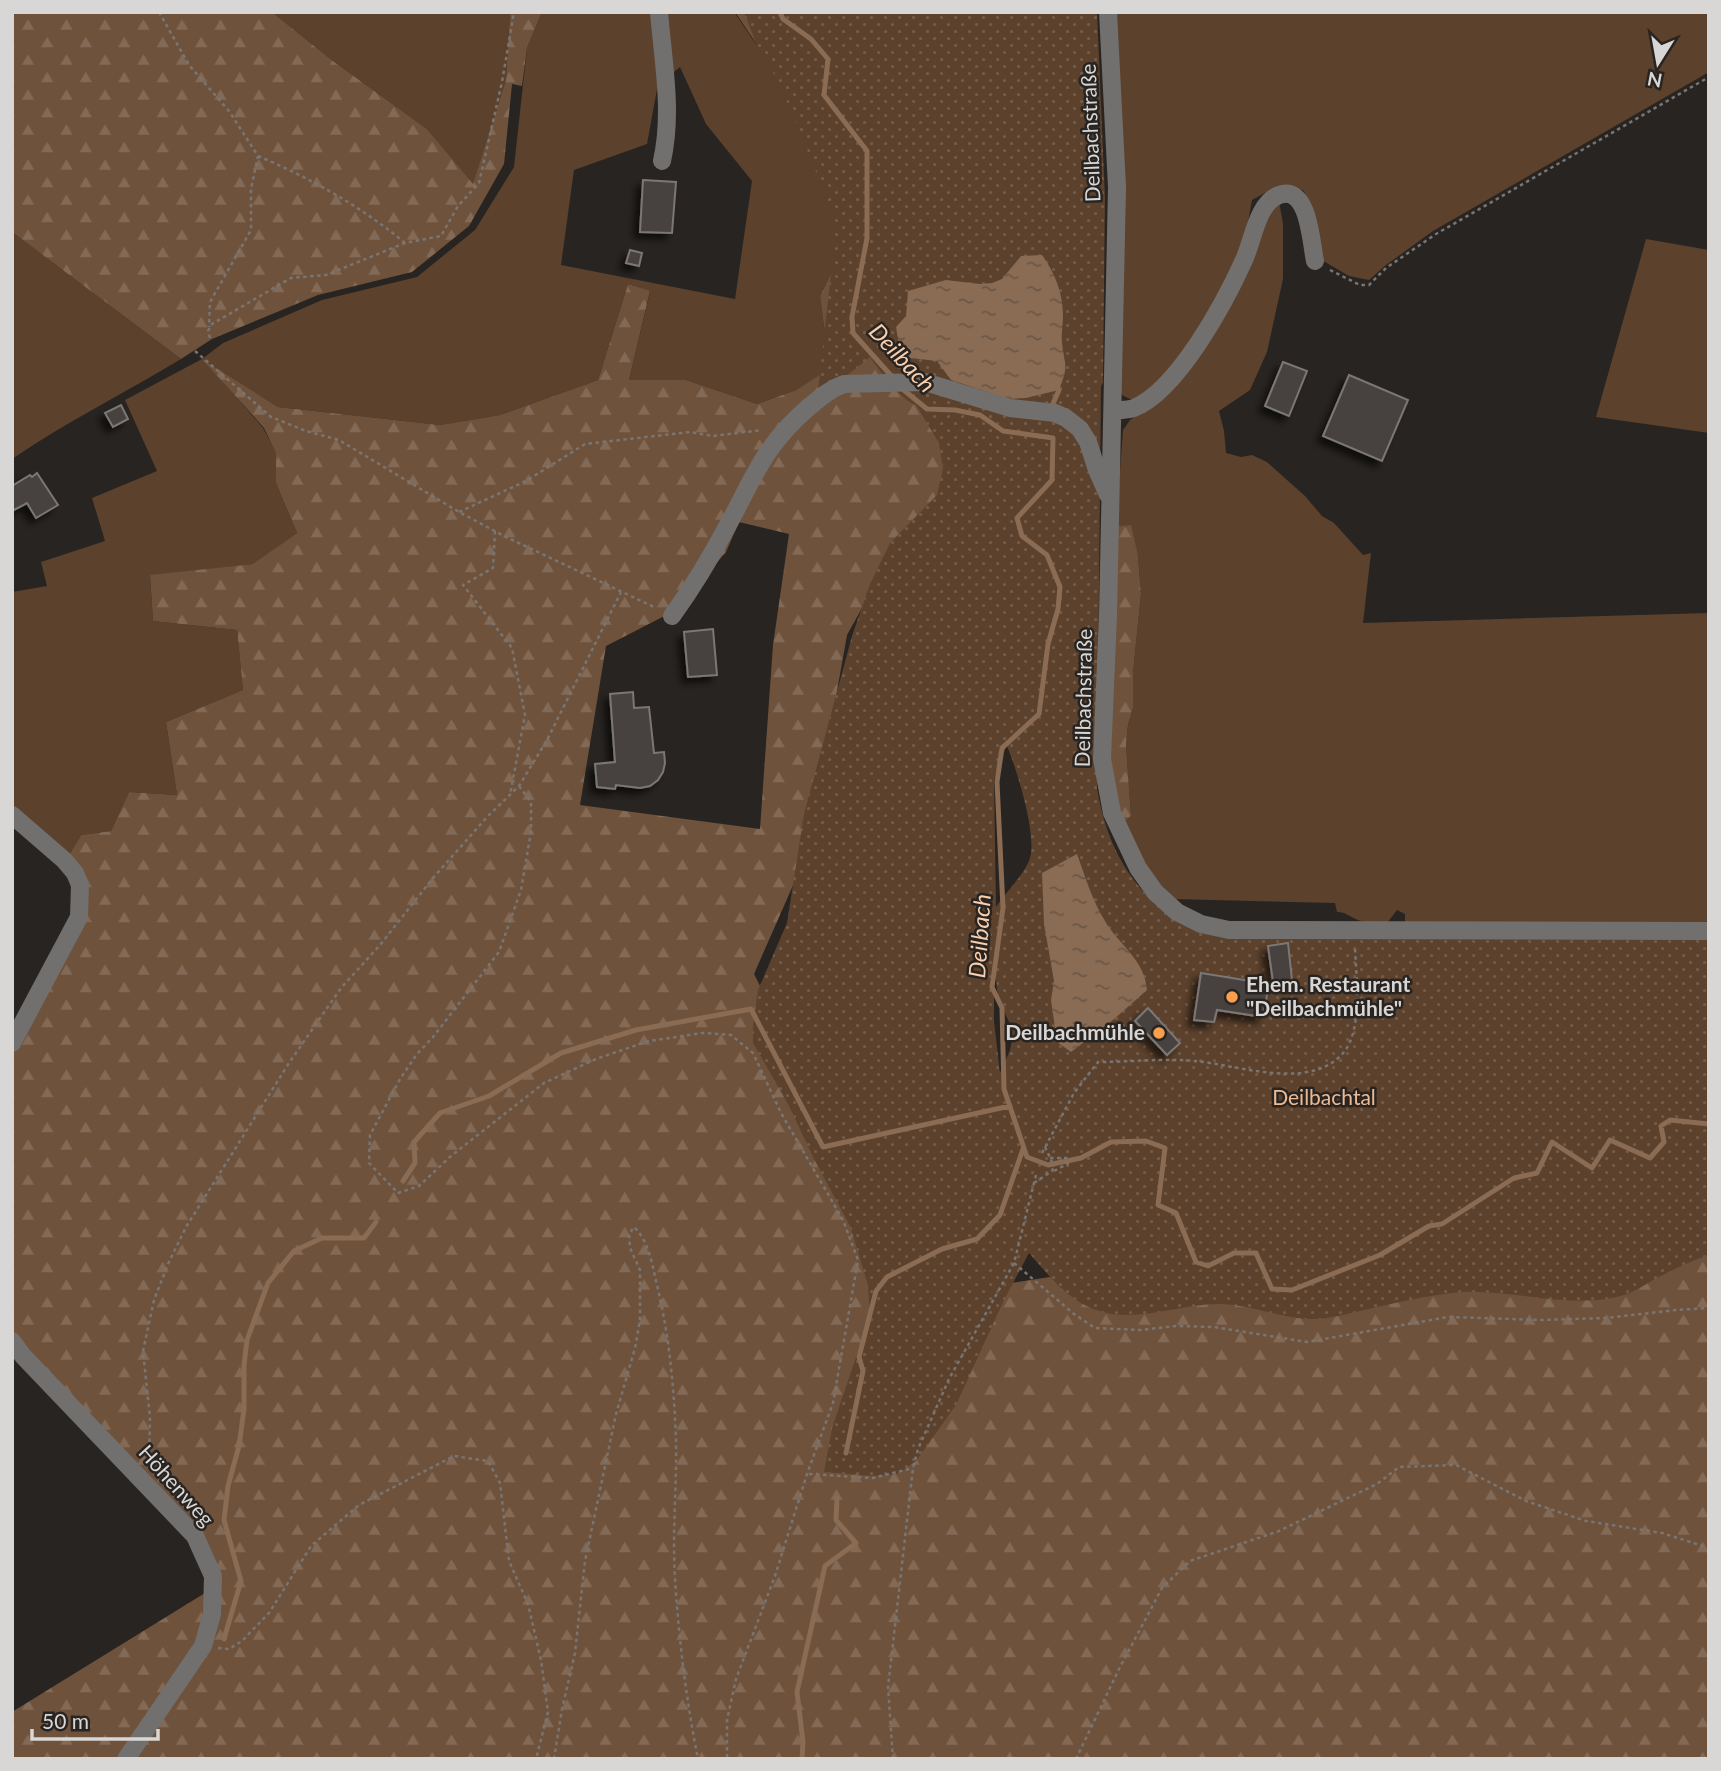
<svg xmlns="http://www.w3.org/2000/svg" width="1721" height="1771" viewBox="0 0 1721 1771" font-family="Lato,sans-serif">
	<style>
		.grass { fill: #5c412c }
		.forest { fill: url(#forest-firs); fill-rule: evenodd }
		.park { fill: url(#park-dots); fill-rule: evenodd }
		.water { fill: url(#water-ripples) }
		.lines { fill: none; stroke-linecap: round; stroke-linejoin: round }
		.stream { stroke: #8a6b53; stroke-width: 5 }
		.building { fill: #46423f; stroke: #7b7774; stroke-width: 2; filter: url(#shadow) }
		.path { stroke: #787573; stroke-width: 2.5; stroke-dasharray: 3.5 3.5; stroke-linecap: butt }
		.minor { stroke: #72706e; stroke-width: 18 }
		.poi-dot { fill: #fa9f4f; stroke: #282421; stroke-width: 2.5 }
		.labels { text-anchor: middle; stroke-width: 5; stroke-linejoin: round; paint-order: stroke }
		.street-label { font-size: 21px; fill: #d9d7d5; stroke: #282421 }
		.poi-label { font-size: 21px; font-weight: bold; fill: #d9d7d5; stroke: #282421; text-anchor: start }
		.park-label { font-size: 21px; fill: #f0ba91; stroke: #282421 }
		.water-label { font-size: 23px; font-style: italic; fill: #f9cead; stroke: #282421 }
	</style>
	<defs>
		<pattern id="forest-firs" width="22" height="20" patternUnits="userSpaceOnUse" patternTransform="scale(1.75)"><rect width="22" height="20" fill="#6f523b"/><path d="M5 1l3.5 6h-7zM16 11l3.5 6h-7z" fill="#836a56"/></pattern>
		<pattern id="park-dots" width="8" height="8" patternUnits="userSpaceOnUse" patternTransform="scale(1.75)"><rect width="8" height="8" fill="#5c412c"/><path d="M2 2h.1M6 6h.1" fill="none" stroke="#735c4a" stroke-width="1.8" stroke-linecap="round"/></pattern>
		<pattern id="water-ripples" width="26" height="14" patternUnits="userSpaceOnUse" patternTransform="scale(1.75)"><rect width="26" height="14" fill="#8a6b53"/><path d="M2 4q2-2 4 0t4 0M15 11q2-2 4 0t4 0" fill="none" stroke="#69584a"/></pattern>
		<filter id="shadow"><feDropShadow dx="-6" dy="6" stdDeviation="3.5" flood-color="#0009"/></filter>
	</defs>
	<rect width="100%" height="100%" fill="#282421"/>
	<path class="grass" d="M272,12h238l-4,68 -33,105 -46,-56 -94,-68z
		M542,12h113l3,72 -11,60 -73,26 -13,95 174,34 17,-118 -46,-57 -26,-57 -11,9 -7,-64h72l59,86 41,67 5,92 -19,39 4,31 23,31 -51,32 -39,14 -71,-24h-57l21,-88 -22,-8 -30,96 -98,35 -60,10 -162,-18 -73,-46 58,67 13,24v31l21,50 -43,31 -104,12 3,45 84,9 6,60 -77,32 11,73 -48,-3 -18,39 -30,4 -13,22 -56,-47v-218l35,-6 -6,-24 64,-21 -13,-43 65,-27 -32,-71 77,-41 21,-16 99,-43 95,-23 58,-47 39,-63 13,-119z
		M1115,12h594v60l-276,159 -47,34 -17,15 -20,-4 -29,-17 -11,-53 -5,-15c-21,-10 -33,-2 -52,9l-10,56 -76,123 -34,21 -10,-5 -2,-6 4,-120z
		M1279,201l4,23v55l-16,73 -17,38 -31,21 5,20 2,22 15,4 11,-2 15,7 38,34 17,20 12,7 29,32 8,-2 -8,70 346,-10v308l-17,5 -287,-2v-10l-8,-4 -10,13c-8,0 -21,0 -29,-3 -8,-3 -12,-8 -21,-8l-2,-9 -164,-4 -21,-24 -26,-53 7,-6 -5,-71 2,-20 5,-17v-35l8,-79 -3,-38 -22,-29 7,-97 7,-10 40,-30 93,-169z
		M12,232l169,127c-56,34 -115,63 -169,100z
		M1646,239l63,11v183l-113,-16z"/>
	<path class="forest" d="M12,12h260l61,49 94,68 46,55 33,-104 4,-68h32l-15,36 -5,38 -10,-2 -8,80 -35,62 -57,46 -94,23 -106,44 -31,20 -169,-127z
		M735,12h74l117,358 27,109 -62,77 -44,79 -38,214 -55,125 151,300 100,10 64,-10 640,-28v513h-1697v-47l193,-119v-52l-193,-206v-283l73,-140 -17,-55 13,-22 30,-4 18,-39 48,3 -11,-73 77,-32 -6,-60 -84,-9 -3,-46 103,-11 44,-31 -21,-50v-30l-12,-25 -62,-69 76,48 162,18 60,-10 98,-35 30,-96 22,7 -21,89h57l71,24 39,-14 50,-32 -22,-31 -4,-31 19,-39 7,-37 -53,-122zM739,522l50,12 -16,111 -13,184 -180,-24 26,-159 70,-36 50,-58z
		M1131,525l7,31 3,38 -8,79v35l-5,17 -2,20 5,71 -7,6 -9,-21 -5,-42 6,-232z"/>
	<path class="park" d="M744,12h353l8,186 -2,185 -2,3 -4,402c9,57 36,108 88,136l524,14v317c-18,6 -37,15 -54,24 -9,5 -18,11 -28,15 -53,17 -109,-4 -163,-2 -33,2 -68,11 -100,18 -18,4 -38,10 -57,9 -30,-2 -59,-15 -89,-15 -35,0 -70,15 -106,10 -40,-7 -58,-33 -83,-61l-25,47 -48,105 -40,56 -18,13 -25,2 -49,-4 8,-44 38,-112 -2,-31 -18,-59 -36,-67 -26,-55 -35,-61v-18l5,-35 29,-67 17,-109 48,-178 18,-52 20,-41 47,-48 6,-26 -4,-26 -23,-38c-16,-5 -36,-34 -46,-48l-53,43 16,-145 -2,-47 -53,-128 -19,-29zM1007,746c10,24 30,88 23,112 -5,16 -25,35 -34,49l-2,-125 4,-19zM994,961l4,37 12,26 2,15 -2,11 -10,23 -6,-52z"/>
	<path class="water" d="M1042,255c13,18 21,38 21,61 0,9 -2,18 -1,27 3,25 7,21 -3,47l-33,8 -17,1 -58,-19 -14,-19 -36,-4 -5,-30 10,-11 2,-25 38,-11 34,4 12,-1 10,-4 19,-23z
		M1077,854c8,22 15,46 28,67 14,24 40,39 42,69l-34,30 -42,32 -14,-10 -6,-42 3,-19 -10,-57 -2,-51z"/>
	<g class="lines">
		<path class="stream" d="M780,12l3,7 28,20 17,20 -4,36 43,56v87l-15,79 1,16 41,46
			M900,387l27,22 28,1 25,5 23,16 50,7 -1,42 -35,38 5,18 25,19 13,32 -2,22 -10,35 -9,70 -37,34 -5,34 6,126 -11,79 10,21 2,81 23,68 21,8 33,-7 30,-16 35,-1 19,7 -7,57 18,8 20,49 12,4 26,-13h22l16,36 20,1 88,-35 49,-29 13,-2 72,-46 23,-5 15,-31 40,26 18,-28 40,18 14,-16 -3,-16 9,-6 39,4
			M1052,406l7,-16
			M403,1181l12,-18 -1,-21 26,-29 49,-17 72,-43 75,-23 115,-21 72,138 187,-41
			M846,1453l17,-82 -4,-14 17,-66 11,-14 55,-28 35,-10 23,-24 23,-66
			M224,1639l17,-58 -17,-61 4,-34 11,-40 5,-37v-44l3,-25 21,-57 26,-32 28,-13h42l12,-16
			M802,1759l1,-17 -6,-50 28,-126 31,-23 -20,-23 1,-22"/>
	</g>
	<path class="building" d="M643,180l33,2 -4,51 -32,-1z
		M630,250l12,3 -3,13 -13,-3z
		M1283,362l24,9 -18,45 -24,-10z
		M1349,375l59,25 -26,61 -59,-25z
		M121,405l7,14 -15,8 -8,-14z
		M37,473l21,32 -22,13 -9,-15 -15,8v-25l18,-11 2,2z
		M713,629l4,46 -29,2 -4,-45z
		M633,692l1,16 15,-1 5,46 10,-1 1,11 -2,9 -5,8 -8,6 -10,2 -24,-3 -1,4 -18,-2 -2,-23 20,-2 -5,-68z
		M1288,943l4,37 -19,2 -5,-36z
		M1201,973l68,11 -6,33 -46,-7 -3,12 -20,-2z
		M1148,1008l32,35 -13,12 -32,-34z"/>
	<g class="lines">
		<path class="path" d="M159,12l30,53 40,46 29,45 -7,33v41l-41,72 -1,25
			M258,156c52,22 104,51 147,87
			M1330,270l30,15h9l17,-17 50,-34 273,-157
			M210,338l-2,-7 4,-7 79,-46 35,-3 79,-32 36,-7 17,-30 21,-23 23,-101 12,-70
			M195,351l76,66 35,14 33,9 120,72 47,25 150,71
			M459,512l67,-31 59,-37 105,-12 23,4 49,-6
			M495,531l-2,37 -30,17 49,63 13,67 -15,80
			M519,786l12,16v30l-10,58 -22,62 -66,85 -16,17 -17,25 -30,56 -1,28 29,30 21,-7 32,-30 93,-73 52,-24 53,-18 54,-8 28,2 22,18 28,60 62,107 15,40 -25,143 -26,71 -32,102 -39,103 -9,41v39
			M1045,1147l7,15
			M1042,1153l32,-60 24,-31c32,0 65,-4 97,-1 43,4 116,31 149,-9 19,-24 12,-75 11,-105
			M1050,1158h20
			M1054,1171l15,-8
			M1034,1183l18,-12 1,-3
			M1014,1263l60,51 21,14 45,2 36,-4 38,1 93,15 141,-25 93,3 65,-2 70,-8 33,-2
			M149,1463l1,-45 -7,-67 11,-51 14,-36 18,-37 103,-164 52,-75 39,-43 53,-67 55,-62 31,-30 28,-46 74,-148
			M809,1474l64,4 40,-10
			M218,1648l11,1 13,-8 27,-28 42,-67 48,-41 95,-49 34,5 12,22 9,78 19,43 13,56 7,52 -12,47
			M554,1759l8,-50 13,-56 10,-92 31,-147 19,-66 5,-28v-50l-10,-22 -1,-14 5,-7c14,13 18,36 22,54 13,52 18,105 20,159 1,46 -4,92 -1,139 4,61 11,120 23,180
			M893,1759l-5,-72 25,-219 5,-19 31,-70 65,-116 22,-88
			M1076,1759l42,-88 44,-83 28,-27 89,-30 98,-47 22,-17 57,-2 70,36 60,20 76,12 47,15"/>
		<path class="minor" d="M659,12c4,49 14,100 3,149
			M1108,12l9,175 -9,428 -6,144 10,54 26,55 17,24 22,20 24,12 28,6 480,1
			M1113,411c6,-1 15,-1 21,-3 44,-18 91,-106 110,-148 9,-19 13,-57 35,-65 30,-11 32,48 36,66
			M672,616c21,-29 39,-59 56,-91 26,-48 37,-81 81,-118 11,-9 21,-18 35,-23l81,-2 85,26 45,5 11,5 14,11 8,13 9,28 11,25
			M12,815l52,45 11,13 5,12 -1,32 -67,126
			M12,1341l11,15 172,180 18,40 -1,38 -9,32 -77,113"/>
	</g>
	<g class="poi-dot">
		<circle cx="1232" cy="997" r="7"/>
		<circle cx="1159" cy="1033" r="7"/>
	</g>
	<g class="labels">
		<g class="street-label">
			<text transform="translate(1091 133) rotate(-92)" y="7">Deilbachstraße</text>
			<text transform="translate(1084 698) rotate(-89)" y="7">Deilbachstraße</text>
			<text transform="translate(176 1486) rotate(48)" y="7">Höhenweg</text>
		</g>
		<g class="poi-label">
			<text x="1246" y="992">Ehem. Restaurant<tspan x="1246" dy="24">"Deilbachmühle"</tspan></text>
			<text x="1145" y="1040" text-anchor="end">Deilbachmühle</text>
		</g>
		<g class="park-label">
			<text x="1324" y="1105">Deilbachtal</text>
		</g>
		<g class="water-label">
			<text transform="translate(902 358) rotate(47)" y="8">Deilbach</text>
			<text transform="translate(980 936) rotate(-86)" y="8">Deilbach</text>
		</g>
	</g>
	<rect width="1721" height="1771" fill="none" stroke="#d9d7d5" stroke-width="28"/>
	<g transform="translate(1658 63) rotate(191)" stroke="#282421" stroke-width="5" paint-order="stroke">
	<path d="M0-5L12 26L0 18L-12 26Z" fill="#d9d7d5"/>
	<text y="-10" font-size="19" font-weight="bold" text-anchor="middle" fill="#d9d7d5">N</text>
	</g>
	<path d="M32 1729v10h126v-10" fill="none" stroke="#d9d7d5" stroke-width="3.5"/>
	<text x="42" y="1729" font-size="21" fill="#d9d7d5" stroke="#282421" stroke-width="5" paint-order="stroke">50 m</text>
</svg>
